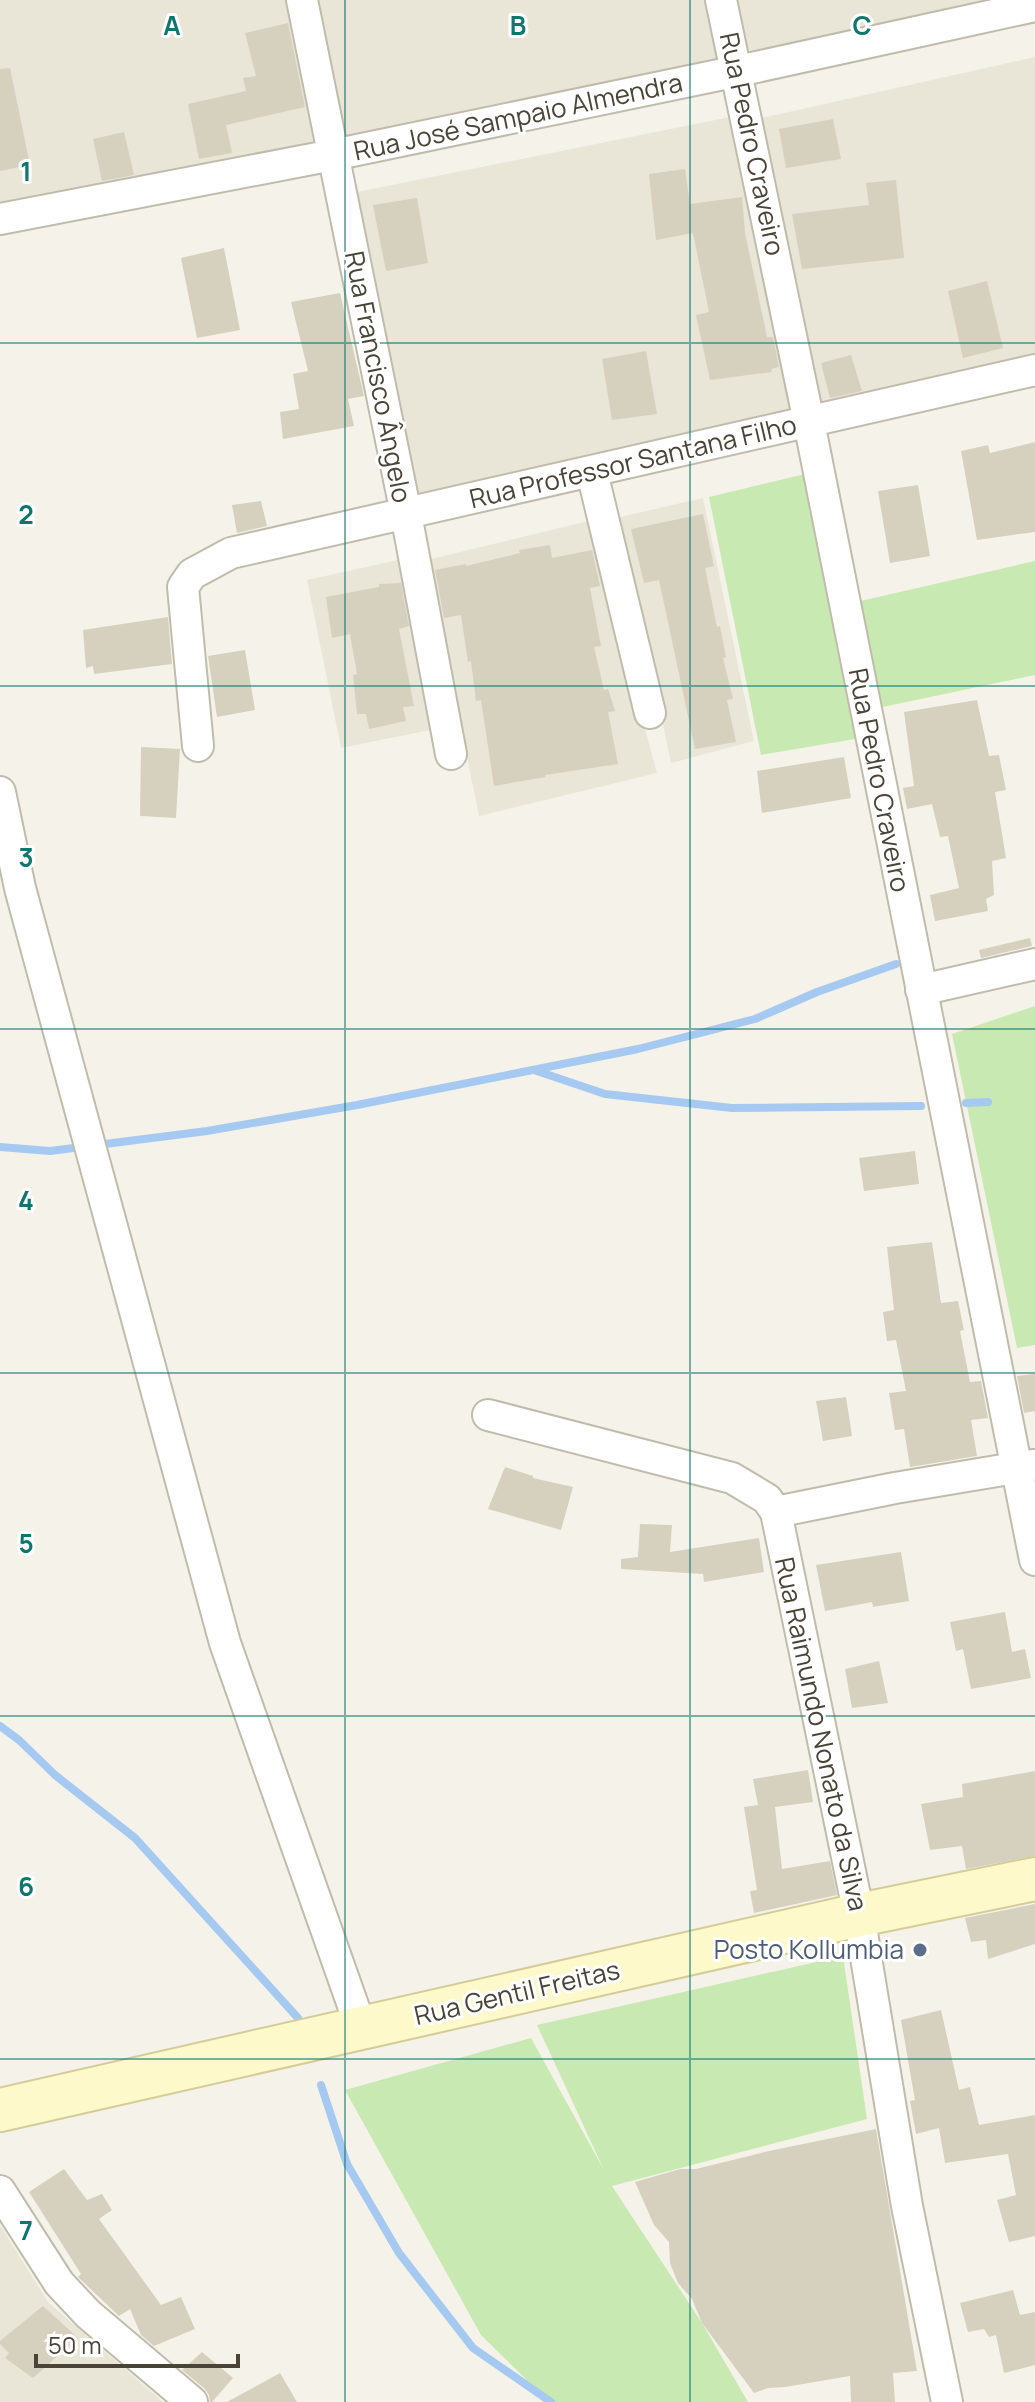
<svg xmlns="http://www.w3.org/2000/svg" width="1035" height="2402" viewBox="0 0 1035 2402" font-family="Manrope,sans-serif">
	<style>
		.residential { fill: #e9e5d7 }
		.green { fill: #c9e9b2 }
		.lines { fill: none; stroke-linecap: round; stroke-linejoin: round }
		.stream { stroke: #a6c9f1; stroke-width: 8 }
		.building { fill: #d6d0bf }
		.minor-casing { stroke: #c0bcac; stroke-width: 34 }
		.secondary-casing { stroke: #d4cc99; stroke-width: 46 }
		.minor { stroke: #fff; stroke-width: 30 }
		.secondary { stroke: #fef9ca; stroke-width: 42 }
		.grid { fill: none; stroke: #0f766e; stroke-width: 2; stroke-opacity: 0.55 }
		.service-dot { fill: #5c6f8a; stroke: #fff; stroke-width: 3 }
		.labels { text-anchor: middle; stroke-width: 6; stroke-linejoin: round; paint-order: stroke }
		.street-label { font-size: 26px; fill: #494437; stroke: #fff }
		.service-label { font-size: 26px; fill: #4e5e75; stroke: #fff; text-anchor: end }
		.grid-label { font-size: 26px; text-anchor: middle; font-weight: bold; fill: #0f766e; stroke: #fff; stroke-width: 6; stroke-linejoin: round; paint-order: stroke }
	</style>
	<rect width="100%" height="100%" fill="#f5f3e9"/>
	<path class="residential" d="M0,0h292l29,144 -321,62z
		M316,0h395l14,59 -381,83z
		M732,0h260l1,5 -247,55z
		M1035,57v304l-221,53 -52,-296z
		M740,115l58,302 -385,86 -56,-311z
		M703,498l51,243 -83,22 -51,-246z
		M588,521l69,252 -178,43 -52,-256z
		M398,560l37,169 -94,19 -34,-168z
		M0,2225l48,77 115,100h-163z"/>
	<path class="green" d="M805,474l50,265 -94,16 -52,-258z
		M1035,561v114l-157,33 -22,-106z
		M1035,1006v339l-18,3 -65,-314z
		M843,1956l24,163 -255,67 90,137 46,79h-199l-68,-67 -136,-245 186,-52 73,132 -67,-145z"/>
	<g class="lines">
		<path class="stream" d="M534,1070l71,24 127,14 189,-2
			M966,1103l22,-1
			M0,1147l50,4 157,-20 150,-26 281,-56 117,-30 62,-27 79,-28
			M0,1726l19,14 36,35 80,63 163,180
			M321,2085l26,79 52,89 74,95 78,54"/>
	</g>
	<path class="building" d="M288,23l17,84 -79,18 6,28 -33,6 -11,-55 58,-13 -3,-13 13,-2 -11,-43z
		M10,68l20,97 -30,6v-102z
		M833,119l8,40 -55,9 -7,-39z
		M124,132l10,43 -32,6 -9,-42z
		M685,169l5,35 52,-7 3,36 22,104h6l6,30 -8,2 1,3 -62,8 -14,-65 13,-3 -16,-79 -37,7 -7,-66z
		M896,180l8,78 -102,11 -10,-55 77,-9 -3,-22z
		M417,198l11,65 -42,8 -13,-66z
		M224,248l16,82 -43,8 -16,-80z
		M987,281l16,67 -40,10 -15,-67z
		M340,293l24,103 -16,3 6,27 -71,13 -3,-27 19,-3 -6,-35 15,-3 -17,-69z
		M646,351l11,63 -45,6 -10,-61z
		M851,355l11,36 -32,7 -9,-35z
		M1035,442v90l-58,8 -16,-89 27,-6 2,8z
		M918,485l12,71 -40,7 -12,-72z
		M261,501l6,25 -30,7 -5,-28z
		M703,514l11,52 -9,2 12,59 3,-1 6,31 -3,1 10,41 -6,1 9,42 -41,7 -36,-169 -15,3 -13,-54z
		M550,545l2,13 40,-8 8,36 -10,2 11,58 -7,1 10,43 4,-1 7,22 -7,1 10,52 -73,11v2l-51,9 -13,-86 -5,1 -5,-40 -3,1 -7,-47 -17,3 -9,-48 31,-6v2l54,-13 -1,-3z
		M401,583l8,43 -10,3 15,77 -11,1 3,14 -37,8 -3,-15h-9l-4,-39 4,-1 -7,-40 -18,4 -6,-41 53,-10v-3z
		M168,617l4,47 -78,10 -1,-8 -7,2 -3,-38z
		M245,650l10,60 -38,7 -9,-61z
		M977,700l12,56 10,-1 7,35 -11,2 11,66 -14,3 2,34 -8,4 2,12 -53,10 -5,-26 29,-7 -11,-52 -8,1 -8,-33 -25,5 -4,-21 11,-2 -10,-74z
		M141,747l39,2 -4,69 -36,-2z
		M844,757l7,41 -89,15 -5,-42z
		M1030,938l2,8 -51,12 -2,-8z
		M915,1151l4,33 -55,7 -5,-33z
		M932,1242l9,61 17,-2 6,29 -4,1 10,51 11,-1 7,37 -17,2 6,36 -67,11 -6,-38 -9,1 -6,-37 17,-2 -10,-51 -9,1 -4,-29 11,-2 -7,-63z
		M1035,1374v37l-11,2 -7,-37z
		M846,1397l6,39 -29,5 -7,-40z
		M505,1467l28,9v2l40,9 -12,43 -73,-21z
		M640,1524l32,1 -2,27 89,-14 5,34 -60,10 -1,-8 -82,-5v-10l17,-2z
		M901,1552l8,49 -36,6 -1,-5 -47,9 -9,-46z
		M1005,1612l7,40 13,-3 6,29 -60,11 -8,-40 -7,2 -6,-29z
		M879,1661l9,42 -36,5 -7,-39z
		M808,1770l5,32 -38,5 7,62 48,-8 7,34 -83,18 -4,-22 7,-1 -13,-83 14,-2 -5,-26z
		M1035,1771v85l-69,13 -4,-23 -32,4 -9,-46 42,-7 -1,-13z
		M1035,1904v40l-47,15 -2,-19 -15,2 -6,-24z
		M941,2010l18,80 11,-3 9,38 56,-10v121l-26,6 -12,-42 19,-5 -8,-41 -63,9 -6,-35 -23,6 -6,-33 5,-1 -14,-80z
		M876,2129l41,242 -24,2 2,29h-44l-1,-26 -65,11 -17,1 -14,5 -52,-70 -10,-24 -14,-16 -8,-20 -1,-21 -15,-17 -19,-43 45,-13h16l73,-18z
		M64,2169l23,31 15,-6 10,16 -13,9 62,86 20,-8 14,32 -41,17 -13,-11 -11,-26 -11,7 -39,-37 -2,-2 3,-3 -52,-82z
		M1013,2290l7,25 15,-3v53l-31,8 -8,-38 -7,2 -5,-8 -16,3 -8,-29z
		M43,2306l35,32 -45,40 -28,-20 4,-5 -9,-9v-3z
		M202,2352l31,26 -21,24h-2l-1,-7 -5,-7 -22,-18z
		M280,2373l17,29h-70z"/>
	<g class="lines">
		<defs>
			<path id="minor" d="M302,0l104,514 45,240
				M721,0l88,422 226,1138
				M0,219l333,-64 405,-84 297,-65
				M592,472l58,241
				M198,746l-15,-159 9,-13 39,-21 804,-183
				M0,792l20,96 205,755 136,385
				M921,990l114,-26
				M488,1415l244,63 35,21 9,13 83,403 48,291 40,196
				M776,1512l119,-24 138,-23
				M0,2191l59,92 29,31 104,88"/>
			<path id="secondary" d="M0,2110l859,-195 176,-36"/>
		</defs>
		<use href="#minor" class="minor-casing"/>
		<use href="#secondary" class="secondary-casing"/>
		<use href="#minor" class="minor"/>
		<use href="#secondary" class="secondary"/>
	</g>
	<path class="grid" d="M345,0v2402M690,0v2402M0,343h1035M0,686h1035M0,1029h1035M0,1373h1035M0,1716h1035M0,2059h1035"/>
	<circle class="service-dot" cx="920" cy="1950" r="8"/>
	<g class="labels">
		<g class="street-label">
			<text transform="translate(518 117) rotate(-12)" y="9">Rua José Sampaio Almendra</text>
			<text transform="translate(752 144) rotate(78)" y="9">Rua Pedro Craveiro</text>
			<text transform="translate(378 377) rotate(79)" y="9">Rua Francisco Ângelo</text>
			<text transform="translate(633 462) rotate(-13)" y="9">Rua Professor Santana Filho</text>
			<text transform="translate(879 780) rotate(79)" y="9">Rua Pedro Craveiro</text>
			<text transform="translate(821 1734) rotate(78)" y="9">Rua Raimundo Nonato da Silva</text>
			<text transform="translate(517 1993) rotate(-13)" y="9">Rua Gentil Freitas</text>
		</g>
		<g class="service-label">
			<text x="904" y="1959">Posto Kollumbia</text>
		</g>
	</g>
	<g class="grid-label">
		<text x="172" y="35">A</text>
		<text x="518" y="35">B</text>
		<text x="862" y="35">C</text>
		<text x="26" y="181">1</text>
		<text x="26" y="524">2</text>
		<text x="26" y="867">3</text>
		<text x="26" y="1210">4</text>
		<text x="26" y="1553">5</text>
		<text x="26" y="1896">6</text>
		<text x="26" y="2240">7</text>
	</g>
	<path d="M36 2354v12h202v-12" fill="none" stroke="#494437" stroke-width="4"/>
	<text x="48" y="2354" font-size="24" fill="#494437" stroke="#ffffff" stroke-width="6" paint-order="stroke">50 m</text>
</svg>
